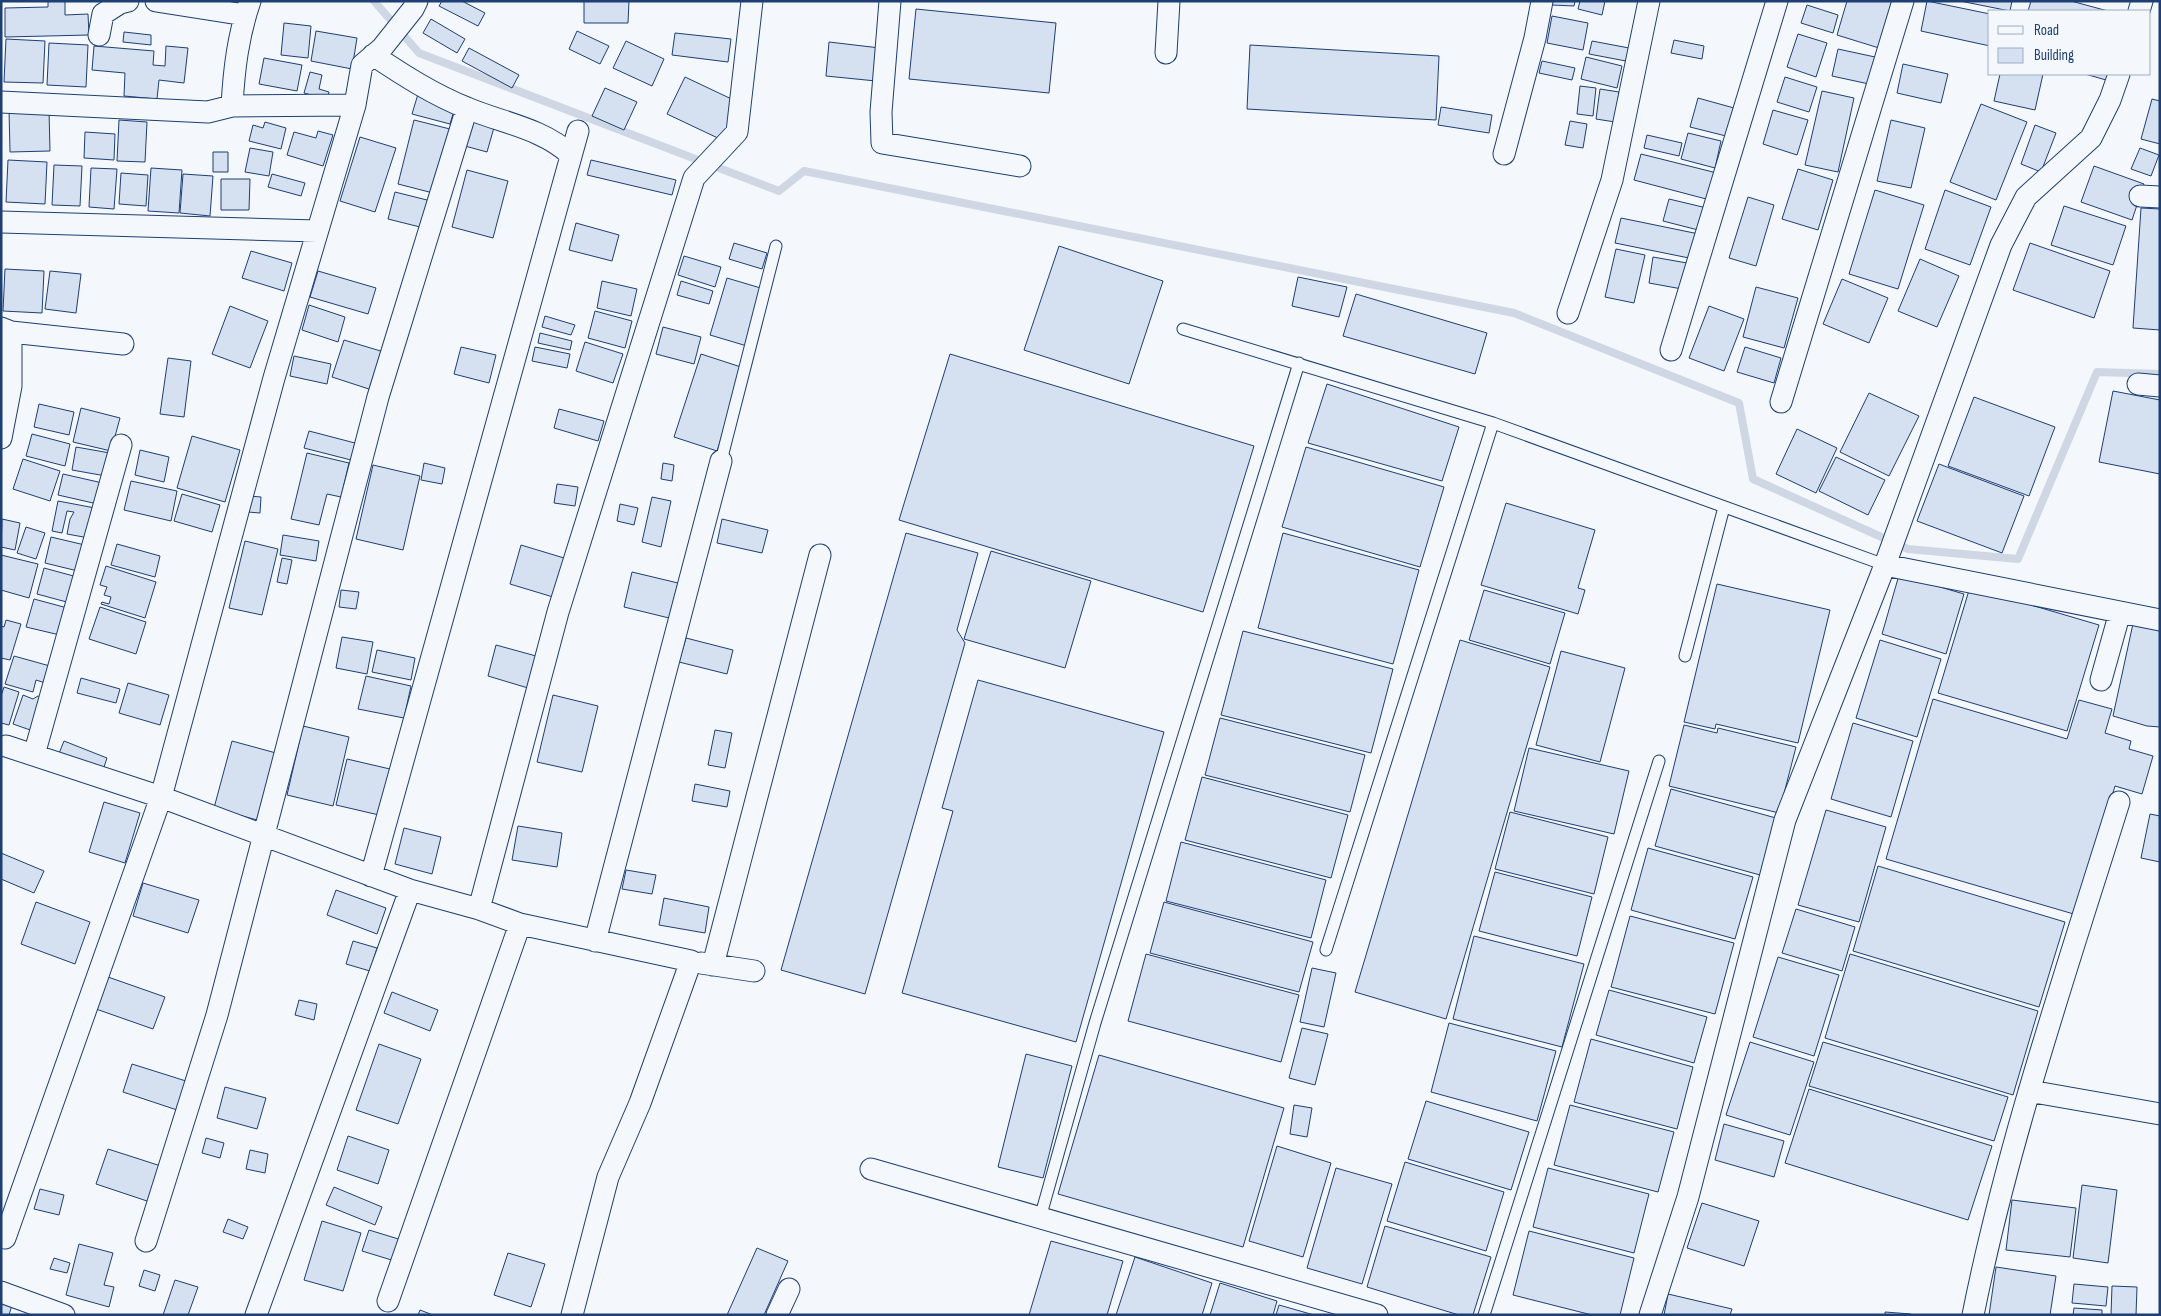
<svg xmlns="http://www.w3.org/2000/svg" width="2161" height="1316" viewBox="0 0 2161 1316" font-family="'Sofia Sans Condensed',sans-serif">
	<style>
		.lines { fill: none; stroke-linecap: round; stroke-linejoin: round }
		.stream { stroke: #cfd7e4; stroke-width: 8 }
		.building { fill: #d5e0f0; stroke: #1d3f73 }
		.lane-casing { stroke: #1d3f73; stroke-width: 13 }
		.street-casing { stroke: #1d3f73; stroke-width: 23 }
		.lane { stroke: #f4f7fb; stroke-width: 11 }
		.street { stroke: #f4f7fb; stroke-width: 21 }
	</style>
	<rect width="100%" height="100%" fill="#f4f7fb"/>
	<g class="lines">
		<path class="stream" d="M374,1l45,52 360,138 25,-20 710,142 225,90 14,76 155,70 110,10 79,-187 63,2"/>
	</g>
	<path class="building" d="M48,1h17v14l23,-1 1,21 -84,2v-29l43,-1z
		M442,1h20l23,12 -7,13 -39,-20z
		M584,1h45l-1,22h-44z
		M1553,1h22l-1,5 -22,-1z
		M1580,1h25l-3,14 -24,-6z
		M1847,1h46l-14,47 -42,-13z
		M1927,1l63,13v32l-69,-15z
		M1960,1h52l-2,10z
		M2031,1h40l37,10h-80z
		M1807,5l31,10 -5,18 -32,-10z
		M916,9l140,14 -7,70 -140,-14z
		M1552,16l36,7 -5,27 -36,-7z
		M431,19l34,20 -8,14 -34,-20z
		M284,23l27,3 -3,32 -27,-3z
		M316,31l41,7 -5,31 -41,-8z
		M577,31l32,15 -9,18 -31,-15z
		M124,32l27,3v10l-28,-3z
		M675,33l56,6 -3,23 -56,-7z
		M1798,34l29,9 -11,34 -29,-10z
		M6,39l39,2 -2,42 -39,-1z
		M1674,40l30,6 -2,13 -31,-6z
		M626,41l38,18 -12,27 -39,-18z
		M1592,41l37,7 -3,13 -37,-7z
		M829,42l51,6 -4,33 -50,-5z
		M49,43l39,2 -2,42 -39,-2z
		M1250,45l189,11 -3,64 -189,-11z
		M94,46l60,5 -1,14 12,1 1,-20 22,2 -4,35 -25,-3 -2,19 -33,-3 1,-23 -33,-3z
		M469,48l50,27 -7,13 -50,-27z
		M1838,49l37,8 -6,27 -37,-8z
		M1586,57l36,9 -5,22 -36,-9z
		M264,58l38,7 -5,26 -38,-7z
		M1542,61l33,7 -3,12 -33,-7z
		M1903,64l45,10 -7,29 -44,-10z
		M310,72l12,3 -3,14 10,3 -2,7 -23,-6z
		M2000,74h43l-8,36 -41,-9z
		M2085,74h23l-2,6z
		M685,77l55,26 -18,37 -55,-26z
		M1785,77l32,10 -8,25 -32,-10z
		M1580,86l16,2 -3,28 -16,-2z
		M605,88l32,14 -13,28 -32,-14z
		M1600,89l19,3 -4,30 -19,-3z
		M1822,91l32,7 -16,74 -33,-7z
		M418,94l38,10 -6,20 -38,-10z
		M1698,98l36,10 -8,28 -36,-9z
		M2152,99l8,2v43l-19,-5z
		M1981,104l46,18 -31,78 -46,-18z
		M1441,107l51,8 -3,18 -51,-8z
		M9,110h40l1,41 -40,1z
		M1773,110l35,10 -11,35 -34,-11z
		M472,117l23,7 -8,28 -22,-6z
		M119,120l28,2 -2,40 -28,-1z
		M414,120l40,10 -17,64 -39,-10z
		M1891,120l34,8 -14,60 -34,-7z
		M1570,121l17,3 -4,24 -18,-3z
		M265,122l21,6 -5,21 -32,-8 4,-16 10,3z
		M2035,125l21,8 -15,39 -20,-8z
		M318,131l15,4 -10,31 -36,-11 7,-23 22,6z
		M85,132l30,2 -1,26 -30,-2z
		M1688,133l33,8 -6,27 -34,-9z
		M1647,135l35,8 -3,13 -35,-8z
		M360,137l36,11 -21,64 -35,-11z
		M250,148l23,4 -4,24 -24,-4z
		M2140,148l19,7 -8,21 -20,-7z
		M213,152h15v20h-15z
		M1641,154l76,19 -7,27 -76,-20z
		M8,160l39,2 -2,42 -39,-2z
		M591,160l85,20 -4,15 -85,-20z
		M54,165l28,1 -2,40 -28,-1z
		M2094,166l50,18 -12,36 -51,-18z
		M91,168l26,1 -3,40 -25,-2z
		M151,168l31,2 -3,43 -31,-2z
		M1798,169l35,11 -15,50 -36,-11z
		M467,170l41,11 -15,57 -41,-11z
		M121,173l27,2 -2,31 -27,-2z
		M183,174l30,2 -3,40 -30,-3z
		M272,174l33,9 -4,13 -33,-9z
		M221,179h29l-1,31h-28z
		M1875,190l49,15 -26,84 -49,-15z
		M1945,190l46,17 -21,58 -45,-16z
		M395,192l36,9 -7,27 -36,-9z
		M1748,197l26,8 -18,61 -27,-8z
		M1669,199l42,10 -5,23 -43,-11z
		M2064,206l62,20 -13,39 -62,-20z
		M2141,208l19,1v121l-27,-2z
		M1621,218l78,16 -5,25 -79,-16z
		M576,223l43,12 -7,26 -43,-11z
		M734,243l33,10 -5,16 -33,-10z
		M2030,243l80,28 -16,47 -81,-28z
		M1059,246l104,35 -34,103 -105,-34z
		M1616,249l29,6 -11,48 -29,-6z
		M251,251l41,12 -8,28 -42,-13z
		M684,256l37,11 -6,20 -37,-12z
		M1653,257l34,6 -5,26 -33,-6z
		M1920,259l39,17 -22,51 -39,-16z
		M5,269l39,2 -2,42 -39,-2z
		M50,271l31,3 -5,39 -31,-4z
		M318,271l58,17 -8,26 -58,-17z
		M1298,277l49,10 -8,30 -47,-11z
		M727,278l37,11 -17,57 -37,-11z
		M1842,279l46,19 -19,45 -46,-19z
		M602,281l35,8 -6,27 -34,-8z
		M681,281l32,10 -4,13 -32,-9z
		M1756,287l42,11 -14,50 -41,-11z
		M1356,294l131,39 -12,41 -132,-38z
		M309,305l36,12 -7,25 -36,-12z
		M230,306l38,15 -18,47 -38,-14z
		M1709,306l35,13 -20,52 -35,-13z
		M595,311l37,10 -7,27 -37,-10z
		M545,316l30,9 -4,10 -29,-8z
		M663,327l38,10 -7,27 -38,-10z
		M540,333l32,8 -2,9 -32,-7z
		M344,340l40,12 -12,38 -40,-13z
		M585,342l38,12 -10,29 -37,-12z
		M461,347l35,8 -7,28 -35,-9z
		M535,347l35,7 -3,14 -35,-7z
		M1745,347l36,11 -7,25 -37,-11z
		M701,354l43,14 -27,83 -43,-14z
		M950,354l304,92 -51,166 -304,-92z
		M294,356l37,8 -4,20 -37,-8z
		M168,358l23,3 -7,56 -24,-3z
		M1327,384l132,43 -17,54 -134,-38z
		M2113,391l47,9v74l-61,-12z
		M1869,393l50,23 -30,60 -49,-24z
		M1974,397l81,30 -26,69 -81,-30z
		M39,404l35,8 -5,23 -35,-8z
		M81,408l39,10 -9,33 -38,-9z
		M559,409l45,12 -6,20 -44,-13z
		M1797,429l40,19 -21,45 -40,-19z
		M309,431l46,12 -4,17 -47,-12z
		M32,434l38,10 -5,22 -39,-10z
		M192,436l48,14 -15,52 -48,-14z
		M76,447l34,6 -4,23 -34,-6z
		M1306,447l138,40 -24,80 -138,-40z
		M140,450l29,7 -5,25 -29,-7z
		M307,453l42,10 -8,34 -14,-3 -8,31 -28,-6z
		M1836,457l49,23 -17,35 -49,-24z
		M23,459l37,12 -10,30 -37,-12z
		M424,463l21,5 -3,16 -21,-4z
		M663,463l11,2 -2,16 -11,-2z
		M1939,464l85,32 -22,57 -85,-32z
		M373,465l47,11 -17,74 -47,-11z
		M63,474l44,10 -5,21 -44,-10z
		M131,481l46,10 -6,30 -47,-11z
		M557,484l21,3 -3,19 -21,-3z
		M182,494l38,11 -8,27 -38,-11z
		M249,496l12,1 -1,16 -12,-1z
		M652,497l19,4 -10,46 -19,-5z
		M58,501l37,7 -6,30 -22,-4 3,-15 4,-7 -7,-1 -5,22 -10,-2z
		M1506,503l89,27 -17,58 7,2 -7,24 -97,-29z
		M620,504l18,4 -4,17 -17,-4z
		M2,519l18,4 -5,27 -14,-3z
		M722,519l46,11 -6,23 -45,-10z
		M26,527l19,6 -9,26 -19,-6z
		M906,533l72,20 -21,77 8,13 -100,351 -84,-24z
		M1283,533l136,37 -26,94 -135,-36z
		M283,535l36,6 -3,20 -36,-6z
		M51,537l38,9 -7,26 -37,-9z
		M245,541l33,8 -16,66 -33,-7z
		M117,544l43,12 -5,21 -44,-12z
		M521,545l43,13 -11,39 -43,-13z
		M991,551l100,30 -26,87 -101,-29z
		M1,555l37,9 -9,34 -28,-8z
		M282,558l10,2 -5,24 -10,-2z
		M106,566l50,16 -11,36 -44,-14 1,-2 7,2 2,-7 -7,-2 3,-8 -7,-2z
		M44,568l37,10 -7,26 -37,-10z
		M632,572l46,11 -9,35 -45,-11z
		M1899,575l65,19 -18,60 -64,-20z
		M1717,584l113,26 -32,133 -82,-19 -1,5 -31,-7z
		M1970,587l129,38 -32,106 -129,-38z
		M341,590l18,2 -3,17 -17,-2z
		M1484,590l81,23 -15,51 -81,-24z
		M34,599l37,10 -7,27 -38,-9z
		M100,607l46,15 -10,32 -47,-15z
		M2134,619l26,5v103l-13,-1 -34,-10z
		M6,620l15,4 -11,36 -9,-2v-32l3,1z
		M1243,631l150,38 -22,84 -150,-38z
		M342,637l31,5 -6,32 -31,-6z
		M686,638l47,12 -6,24 -48,-12z
		M1460,640l90,27 -104,352 -91,-27z
		M1880,640l61,19 -24,78 -61,-19z
		M496,645l40,11 -8,32 -40,-12z
		M377,650l38,8 -4,22 -39,-8z
		M1561,651l64,17 -25,94 -64,-17z
		M14,656l43,12 -5,17 -16,-5 -3,12 -28,-8z
		M366,676l45,10 -7,32 -46,-9z
		M81,678l39,11 -4,14 -39,-10z
		M978,680l186,52 -88,310 -174,-49 51,-182 -11,-3z
		M128,683l41,12 -9,30 -41,-12z
		M4,687l15,5 -10,33 -8,-2v-27z
		M23,695l10,4 5,-3 9,3 -11,33 -23,-8z
		M553,695l45,11 -16,66 -45,-10z
		M1933,699l134,40 12,-39 33,9 -7,24 26,8 -2,8 24,7 -11,38 -27,-8 -38,129 -191,-56z
		M1220,718l145,37 -15,57 -145,-37z
		M1853,723l60,18 -22,76 -60,-18z
		M1684,725l33,8 1,-5 78,19 -17,66 -110,-27z
		M303,726l46,11 -16,69 -46,-11z
		M715,730l17,3 -7,35 -17,-3z
		M64,741l43,17 -5,15 -44,-17z
		M232,741l44,12 -19,67 -43,-12z
		M1529,748l100,23 -15,63 -100,-23z
		M347,759l43,10 -11,46 -43,-10z
		M1202,777l146,38 -17,63 -146,-38z
		M695,784l35,7 -3,16 -35,-6z
		M1671,789l105,29 -16,57 -105,-29z
		M104,802l36,11 -15,50 -36,-11z
		M1826,810l60,17 -27,95 -61,-17z
		M1510,812l98,25 -14,57 -99,-25z
		M2150,814l10,2v46l-19,-4z
		M518,826l44,7 -5,34 -45,-7z
		M404,828l37,9 -9,37 -37,-10z
		M1181,842l145,38 -15,58 -145,-37z
		M1648,848l105,29 -18,62 -104,-29z
		M1,853l43,18 -10,22 -33,-14z
		M1878,866l187,56 -26,85 -186,-56z
		M626,870l30,5 -4,19 -30,-5z
		M1495,872l97,25 -15,59 -98,-25z
		M143,883l56,17 -11,33 -55,-17z
		M336,890l50,18 -9,26 -50,-19z
		M664,898l45,9 -4,26 -46,-8z
		M36,902l54,20 -15,42 -54,-20z
		M1164,902l149,40 -14,50 -149,-39z
		M1796,909l59,18 -13,44 -60,-18z
		M1630,916l104,27 -19,71 -104,-27z
		M1474,936l110,28 -22,83 -109,-28z
		M353,941l24,7 -7,23 -24,-7z
		M1146,954l153,41 -18,67 -153,-41z
		M1850,954l188,57 -25,84 -188,-57z
		M1778,957l61,18 -25,81 -61,-19z
		M1312,968l24,5 -12,54 -24,-5z
		M108,977l57,20 -12,32 -57,-20z
		M1609,990l98,27 -13,46 -98,-28z
		M392,992l46,18 -8,21 -46,-18z
		M299,1000l18,4 -3,16 -19,-5z
		M1449,1023l107,28 -19,70 -106,-29z
		M1302,1028l26,6 -13,51 -26,-7z
		M1591,1039l102,28 -16,62 -103,-27z
		M1750,1042l64,20 -24,73 -64,-20z
		M1823,1042l185,55 -14,44 -185,-55z
		M379,1044l42,15 -23,65 -42,-14z
		M1026,1054l46,12 -29,112 -45,-11z
		M1099,1055l185,53 -41,139 -185,-53z
		M132,1064l54,17 -9,29 -54,-18z
		M225,1087l41,11 -9,31 -40,-11z
		M1809,1089l183,57 -24,74 -183,-57z
		M1426,1101l103,31 -18,58 -103,-31z
		M1294,1105l18,3 -5,29 -17,-3z
		M1570,1105l104,27 -16,60 -104,-27z
		M1724,1124l60,17 -10,36 -59,-17z
		M348,1136l41,14 -11,34 -41,-14z
		M206,1138l18,5 -4,15 -18,-5z
		M1277,1146l54,17 -28,94 -54,-16z
		M108,1149l56,18 -11,36 -57,-19z
		M250,1150l18,4 -3,19 -19,-4z
		M1405,1162l99,30 -18,59 -99,-30z
		M1336,1168l56,16 -30,100 -55,-16z
		M1548,1168l101,26 -15,59 -101,-26z
		M2082,1185l35,5 -9,73 -35,-5z
		M334,1187l48,20 -7,18 -49,-20z
		M40,1189l24,6 -5,20 -25,-6z
		M2012,1200l64,8 -6,49 -64,-7z
		M1702,1203l57,18 -15,45 -57,-18z
		M228,1219l20,8 -5,12 -20,-7z
		M322,1221l39,12 -18,58 -39,-11z
		M1385,1226l106,31 -18,58h-14l-92,-28z
		M369,1230l36,11 -7,21 -36,-11z
		M1529,1231l105,27 -14,57h-28l-79,-20z
		M1051,1241l72,20 -16,54h-78z
		M79,1244l34,9 -9,32 10,2 -5,20 -43,-12z
		M757,1248l31,13 -24,54h-37z
		M508,1253l37,11 -14,43 -37,-12z
		M1135,1257l77,26 -10,32h-86z
		M54,1258l16,5 -3,10 -17,-4z
		M1996,1267l60,9 -6,39h-61z
		M144,1270l16,5 -5,16 -16,-5z
		M175,1280l23,7 -10,28h-25z
		M1220,1283l57,18 -4,14h-63z
		M2074,1284l34,3 -2,19 -34,-3z
		M2112,1286l25,1 -1,28h-25z
		M1668,1294l64,15 -2,6h-66z
		M1,1301l11,4 -3,10h-8z
		M1279,1305l35,10h-38z
		M2074,1308l28,2v5h-29z
		M420,1310l13,5h-15z
		M1885,1312l26,2v1h-26z"/>
	<g class="lines">
		<defs>
			<path id="lane" d="M1183,329l310,94 392,142
				M721,461l55,-215
				M1685,656l39,-149
				M1326,950l167,-527
				M1040,1218l55,-195 204,-660
				M1484,1315l175,-554"/>
			<path id="street" d="M156,1l89,14
				M890,1l-9,111 1,31 138,23
				M2139,11l3,-10
				M99,35l4,-21 17,-11 8,-2
				M1166,53l3,-52
				M373,55c30,20 61,40 94,53 35,15 75,20 104,47
				M1,102l207,10 24,-6 123,-1
				M232,106c2,-37 6,-70 18,-105
				M1504,154l31,-116 7,-37
				M2140,196l20,1
				M1,222l316,9
				M1568,313l44,-133 37,-179
				M1,328l10,4 112,12
				M1671,350l106,-349
				M2138,384l22,2
				M1781,402l122,-401
				M1,438l10,-52v-54
				M1885,565l275,55
				M2101,680l19,-68
				M6,746l155,51 249,93 69,19 41,15 171,37 -51,142 -32,74 -36,138
				M34,755l87,-310
				M371,876l207,-745
				M479,909l79,-297 136,-434 43,-46 15,-131
				M595,941l126,-480
				M701,963l53,8
				M713,965l107,-410
				M2029,1091l131,23
				M871,1169l506,146
				M5,1238l156,-441 113,-419 81,-273 7,-40 20,-17 31,-39 4,-8
				M146,1241l71,-226 161,-618 89,-289
				M1,1292l63,23
				M388,1301l132,-377
				M256,1315l154,-425
				M777,1315l12,-26
				M1650,1315l38,-118 97,-377 100,-255 116,-320 25,-48 65,-59 19,-38 9,-26
				M1973,1315c35,-174 93,-343 146,-513"/>
		</defs>
		<use href="#lane" class="lane-casing"/>
		<use href="#street" class="street-casing"/>
		<use href="#lane" class="lane"/>
		<use href="#street" class="street"/>
	</g>
	<rect width="2161" height="1316" fill="none" stroke="#1d3f73" stroke-width="5"/>
	<rect x="1988" y="10" width="162" height="65" fill="#f4f7fb" stroke="#9eadc5"/>
	<rect x="1998" y="26" width="25" height="8" fill="#f4f7fb" stroke="#9eadc5"/>
	<text x="2034" y="35" font-size="15" fill="#1d3f73">Road</text>
	<rect x="1998" y="48" width="25" height="15" fill="#d5e0f0" stroke="#9eadc5"/>
	<text x="2034" y="60" font-size="15" fill="#1d3f73">Building</text>
</svg>
